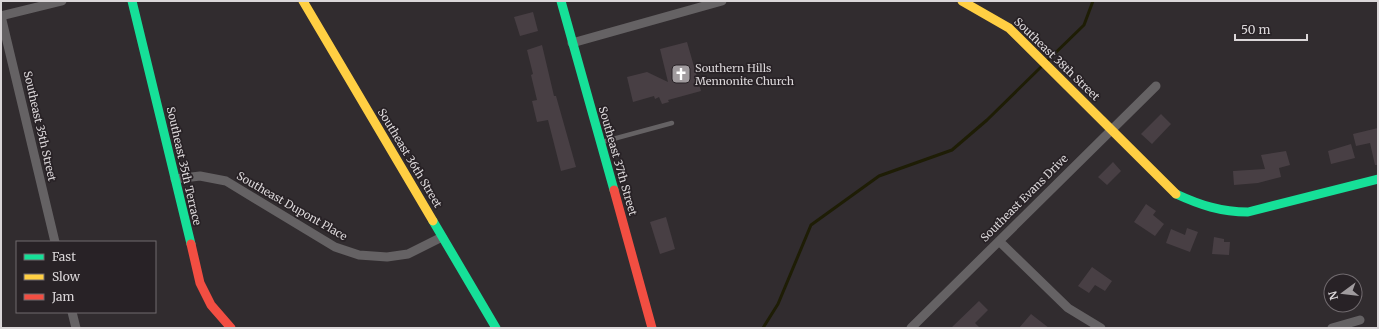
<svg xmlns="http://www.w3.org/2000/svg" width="1379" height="329" viewBox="0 0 1379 329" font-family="Merriweather,serif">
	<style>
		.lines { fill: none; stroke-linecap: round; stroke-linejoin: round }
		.stream { stroke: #1e1d05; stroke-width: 3 }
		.building { fill: #483f44 }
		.lane { stroke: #656264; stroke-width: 4.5 }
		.street { stroke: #656264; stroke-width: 9 }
		.fast { stroke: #16e098; stroke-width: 9 }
		.slow { stroke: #ffcf43; stroke-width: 9 }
		.jam { stroke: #f24e42; stroke-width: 9 }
		.labels { text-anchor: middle; stroke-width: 3.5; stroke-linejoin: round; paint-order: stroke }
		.street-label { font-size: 11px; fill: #dbd7d9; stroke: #282226 }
		.poi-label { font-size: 11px; fill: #dbd7d9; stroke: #282226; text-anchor: start }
	</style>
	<rect width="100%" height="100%" fill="#312c2f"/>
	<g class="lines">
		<path class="stream" d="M1047,61l37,-36 9,-24
			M763,328l15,-24 33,-79 68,-49 73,-26 35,-30 56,-55"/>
	</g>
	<path class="building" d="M533,12l5,19 -18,5 -6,-19z
		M687,42l14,49 -33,9 1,2 -7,2 -3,-7 -4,2 -1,-3 -21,6 -6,-25 20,-5 21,10 -8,-33z
		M542,45l12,51h2l20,71 -15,4 -13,-51 -11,2 -5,-21 5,-1 -6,-25 2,-1 -6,-24z
		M1161,114l10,10 -19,20 -11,-10z
		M1378,128v37h-3l-5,-22 -14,3 -3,-12z
		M1351,144l4,14 -24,6 -3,-13z
		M1286,151l4,14 -11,3 2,9 -23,6 -24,2 -1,-14 32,-2 -4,-14z
		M1113,162l8,9 -14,14 -9,-8z
		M1146,204l10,7 -3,4 11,9 -9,12 -21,-14z
		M666,217l9,32 -15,5 -10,-32z
		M1187,228l11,4 -8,20 -24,-9 5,-14 14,6z
		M1214,237l10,2v3h6l-1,13 -17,-1z
		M1092,267l20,14 -7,10 -10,-6 -6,8 -11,-7z
		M979,301l9,9 -13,13 5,5h-29z
		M1031,314l18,14h-30z"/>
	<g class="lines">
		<path class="lane" d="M602,142l70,-19"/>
		<path class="street" d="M1,16l54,226
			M1,16l61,-15
			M572,43l150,-42
			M175,179l25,-3 26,5 109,66 24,8 28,2 21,-3 34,-17
			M999,241l69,67 33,20
			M72,312l4,16
			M911,328l245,-242
			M1332,328l28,-8"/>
		<path class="fast" d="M132,1l59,243
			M561,1l53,189
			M1176,194c24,11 45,18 72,18l130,-33
			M433,221l63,107"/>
		<path class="slow" d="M303,1l130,220
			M962,1l47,27 167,166"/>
		<path class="jam" d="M614,190l38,138
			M191,244l9,39 11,22 20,23"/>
	</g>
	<defs>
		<symbol id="church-square" viewBox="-11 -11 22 22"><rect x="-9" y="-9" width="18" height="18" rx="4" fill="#a09b9e" stroke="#282226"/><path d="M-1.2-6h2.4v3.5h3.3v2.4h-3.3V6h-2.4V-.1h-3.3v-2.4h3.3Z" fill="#fff"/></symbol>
	</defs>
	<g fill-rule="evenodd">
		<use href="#church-square" x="670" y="63" width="22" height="22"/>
	</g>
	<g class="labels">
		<g class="street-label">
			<text transform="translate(1057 59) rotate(44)" y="4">Southeast 38th Street</text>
			<text transform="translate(40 126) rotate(77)" y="4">Southeast 35th Street</text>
			<text transform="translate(410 158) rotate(59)" y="4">Southeast 36th Street</text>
			<text transform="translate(618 161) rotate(74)" y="4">Southeast 37th Street</text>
			<text transform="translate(184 166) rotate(77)" y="4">Southeast 35th Terrace</text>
			<text transform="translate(1024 198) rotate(-45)" y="4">Southeast Evans Drive</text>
			<text transform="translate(292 206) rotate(30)" y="4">Southeast Dupont Place</text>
		</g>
		<g class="poi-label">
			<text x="695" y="72">Southern Hills<tspan x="695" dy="13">Mennonite Church</tspan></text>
		</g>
	</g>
	<rect width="1379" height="329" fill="none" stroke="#dbd7d9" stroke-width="4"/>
	<rect x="16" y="241" width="140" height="72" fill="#282226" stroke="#706a6e"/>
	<rect x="24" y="254" width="20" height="6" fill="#16e098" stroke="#706a6e"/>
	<text x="52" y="261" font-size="12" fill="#dbd7d9">Fast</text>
	<rect x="24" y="274" width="20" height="6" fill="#ffcf43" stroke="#706a6e"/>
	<text x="52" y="281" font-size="12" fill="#dbd7d9">Slow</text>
	<rect x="24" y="294" width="20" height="6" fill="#f24e42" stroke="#706a6e"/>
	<text x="52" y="301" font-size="12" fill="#dbd7d9">Jam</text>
	<g transform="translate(1343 293) rotate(255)"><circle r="19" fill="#282226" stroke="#706a6e"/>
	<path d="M0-3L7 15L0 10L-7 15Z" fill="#a09b9e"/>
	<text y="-6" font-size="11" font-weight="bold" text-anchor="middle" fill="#dbd7d9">N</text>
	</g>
	<path d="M1235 34v6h72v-6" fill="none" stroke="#dbd7d9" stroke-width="2"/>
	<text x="1241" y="34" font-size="12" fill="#dbd7d9" stroke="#282226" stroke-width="3" paint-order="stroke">50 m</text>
</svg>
